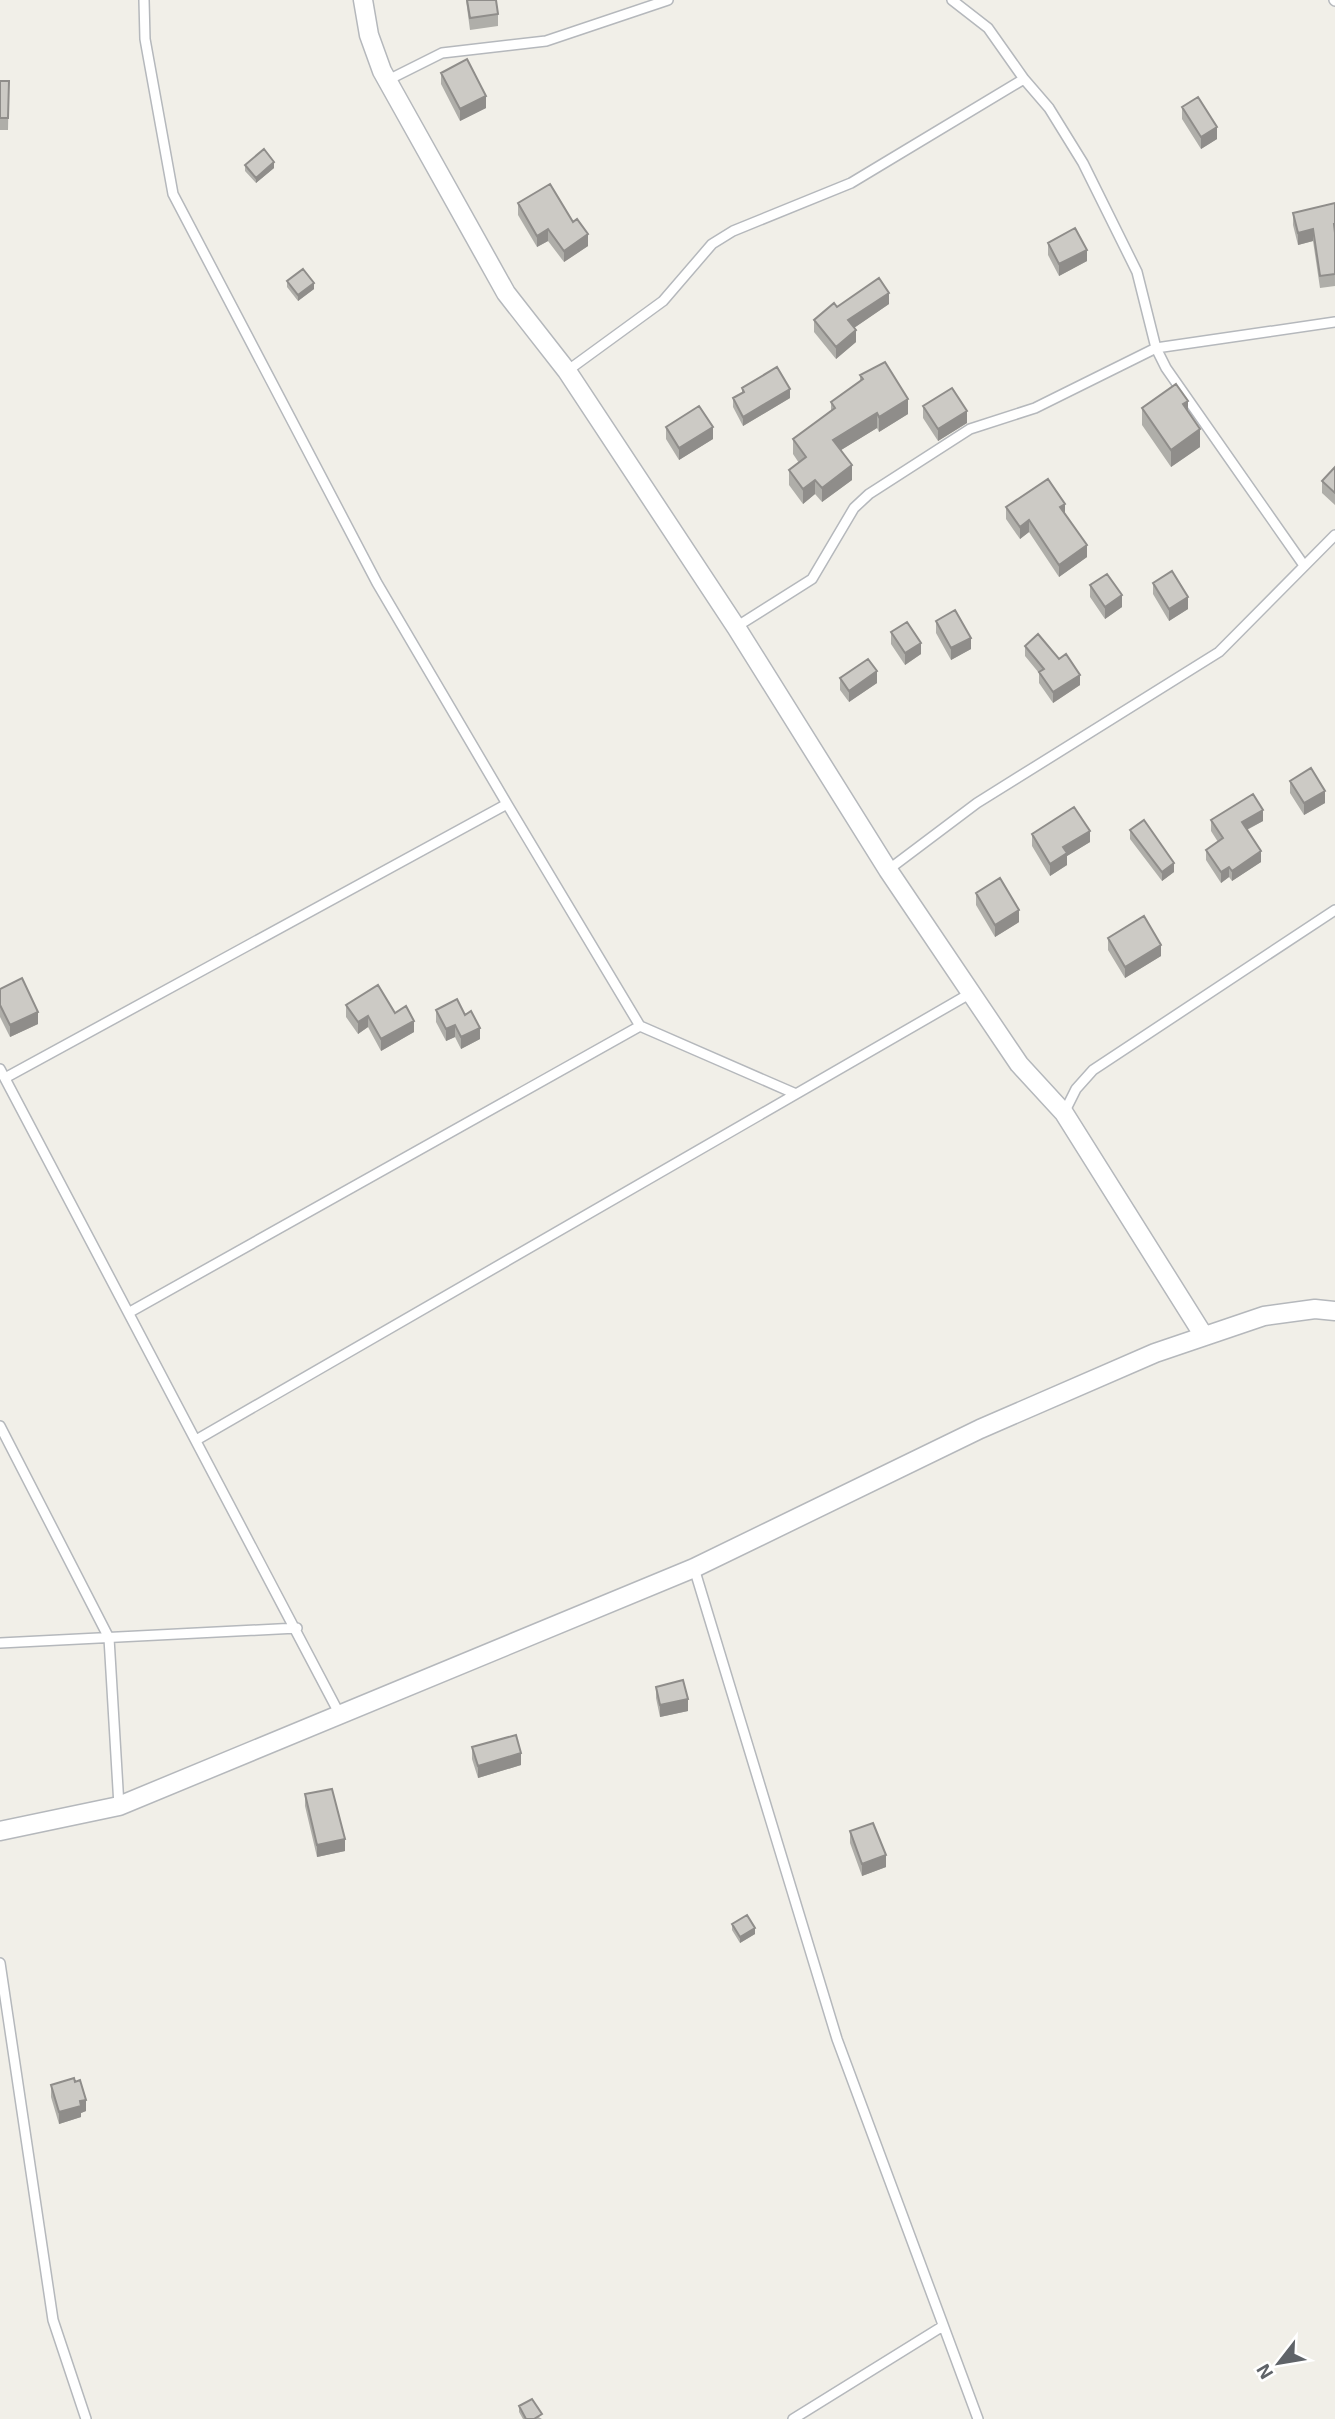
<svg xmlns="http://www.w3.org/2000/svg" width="1335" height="2419" viewBox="0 0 1335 2419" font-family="'Exo 2',sans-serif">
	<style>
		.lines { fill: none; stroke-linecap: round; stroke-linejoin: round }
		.service-casing { stroke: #b5b8bc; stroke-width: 12 }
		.minor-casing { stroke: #b5b8bc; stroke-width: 21 }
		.service { stroke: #fff; stroke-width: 9 }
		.minor { stroke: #fff; stroke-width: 18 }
		.wall { fill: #afaea9 }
		.shaded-wall { fill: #8f8d8a }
		.building { fill: #cccac5; stroke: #8f8d8a; stroke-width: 2 }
	</style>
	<rect width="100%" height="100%" fill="#f1efe8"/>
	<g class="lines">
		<defs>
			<path id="service" d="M144,0l1,39 28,155 204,389 130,221 133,222 156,68
				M952,0l36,28 36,51
				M1334,0l1,1
				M388,80l54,-27 104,-12 122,-41
				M567,371l96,-70 49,-57 21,-13 118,-48 173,-104 25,29 34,55 54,109 19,76 10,20 137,196
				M736,627l76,-48 42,-71 15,-14 101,-65 65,-21 121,-60 179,-26
				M888,870l89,-67 242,-151 116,-117
				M0,1069l339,644
				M5,1078l502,-274
				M1064,1113l12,-24 17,-19 242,-160
				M130,1312l510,-286
				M0,1426l109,212 10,168
				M198,1439l773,-446
				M694,1568l143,471 141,380
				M0,1643l297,-15
				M0,1963l53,357 33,99
				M793,2419l150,-93"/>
			<path id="minor" d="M363,0l6,35 13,36 124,222 61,78 169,256 152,243 131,194 45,49 140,223
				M0,1831l119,-25 575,-238 286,-139 175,-76 109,-37 51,-7 20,2"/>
		</defs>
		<use href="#service" class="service-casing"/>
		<use href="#minor" class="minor-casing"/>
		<use href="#service" class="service"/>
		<use href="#minor" class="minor"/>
	</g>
	<path class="wall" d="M466,0h30l2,14v12l-28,4z
		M441,73l45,35 -26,13 -19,-37z
		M0,81h9l-1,49h-8z
		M1182,107l35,32 -16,10 -19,-30z
		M245,165l29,3 -18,15 -11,-12z
		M518,203l70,43 -24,16 -16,-21 -11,6 -19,-32z
		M1335,203v83l-15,2 -7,-47 -15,4 -5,-20v-12z
		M1048,243l39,18 -28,15 -11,-21z
		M287,281l27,8 -16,12 -11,-14z
		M889,304l-35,24 2,14 -20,17 -22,-27v-12l23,-13z
		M860,375l48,39 -29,18 -2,-4 -36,22 11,30 -30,22 -7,-8 -12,10 -14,-19v-15l10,-7 -6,-9v-15l38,-28v-9l29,-21z
		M742,388l48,10 -47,28 -10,-19v-9l9,-5z
		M923,406l44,17 -29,18 -15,-23z
		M1142,408l58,39 -29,20 -29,-42z
		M666,427l47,12 -34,21 -13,-21z
		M1335,467v38l-13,-12v-12z
		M1006,507l59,7 22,43 -28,20 -30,-45 -9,7 -14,-20z
		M1153,583l35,26 -19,12 -16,-27z
		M1090,585l32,22 -17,12 -15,-22z
		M936,621l35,28 -20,11 -15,-27z
		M891,632l30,22 -16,11 -14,-21z
		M1025,646l55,39 -27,18 -14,-20v-10l-14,-17z
		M840,678l37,5 -28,19 -9,-12z
		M1290,781l35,22 -21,12 -14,-22z
		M1211,820l52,1 -16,9 14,32 -29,19 -3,-4 -8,6 -15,-23v-10l12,-8 -7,-11z
		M1130,830l44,42 -12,9 -32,-42z
		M1032,834l58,8 -23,14v9l-17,11 -18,-30z
		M976,893l43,29 -24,15 -19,-32z
		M1108,938l53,18 -36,22 -17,-28z
		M0,989l38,35 -28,13 -10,-20z
		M346,1005l49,8 19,19 -33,19 -13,-24 -10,7 -12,-17z
		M436,1010l29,5 15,24 -19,10 -6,-12 -9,4 -10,-19z
		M656,1687l32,24 -28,6 -4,-19z
		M472,1747l49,18 -43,13 -6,-19z
		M305,1794l40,57 -28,6 -12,-51z
		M850,1831l36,36 -24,9 -12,-33z
		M732,1924l23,10 -15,9 -8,-13z
		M51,2085l35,26 -5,2v4l-22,7 -8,-27z
		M519,2406l23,13h-19l-4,-7z"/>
	<path class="shaded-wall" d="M486,96v12l-26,13v-12z
		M1217,127v12l-16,10v-12z
		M274,162v6l-18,15v-5z
		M548,229v12l-11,6v-11z
		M1313,229v12l-15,4v-12z
		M588,234v12l-24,16v-11z
		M1087,250v11l-28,15v-12z
		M314,283v6l-16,12v-6z
		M889,293v11l-41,28v-12z
		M856,330v12l-20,17v-12z
		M790,389v9l-47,28v-9z
		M908,399v15l-29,18v-15z
		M1188,401v18l-5,-15z
		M967,411v12l-29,18v-12z
		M877,413v15l-44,27v-15z
		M713,427v12l-34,21v-12z
		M1200,429v18l-29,20v-17z
		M852,465v15l-30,22v-14z
		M815,480v14l-12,10v-15z
		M1065,504v12l-5,-9z
		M1029,520v12l-9,7v-12z
		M1087,545v12l-28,20v-12z
		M1122,595v12l-17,12v-12z
		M1188,597v12l-19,12v-12z
		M971,638v11l-20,11v-12z
		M921,643v11l-16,11v-12z
		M877,671v12l-28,19v-11z
		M1080,675v10l-27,18v-11z
		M1325,791v12l-21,12v-12z
		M1263,810v11l-21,11v-10z
		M1090,831v11l-23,14v9l-17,11v-12l13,-17z
		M1261,851v11l-29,19v-10z
		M1174,863v9l-12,9v-9z
		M1229,867v10l-8,6v-11z
		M1019,910v12l-24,15v-12z
		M1161,945v11l-36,22v-11z
		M38,1012v12l-28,13v-12z
		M368,1016v11l-10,7v-12z
		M414,1021v11l-33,19v-12z
		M455,1025v12l-9,4v-12z
		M480,1028v11l-19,10v-12z
		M688,1699v12l-28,6v-12z
		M521,1753v12l-43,13v-12z
		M345,1839v12l-28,6v-12z
		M886,1855v12l-24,9v-12z
		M755,1928v6l-15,9v-6z
		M86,2100v11l-5,2v4l-22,7v-12l21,-11z"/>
	<path class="building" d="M467,0h29l2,14 -28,4z
		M467,59l19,37 -26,13 -19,-36z
		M0,81h9l-1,37h-8z
		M1198,97l19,30 -16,10 -19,-30z
		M264,149l10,13 -18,16 -11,-13z
		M550,184l23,38 4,-3 11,15 -24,17 -16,-22 -11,7 -19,-33z
		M1335,203v21h-1l1,9v41l-15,2 -7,-47 -15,4 -5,-20z
		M1075,228l12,22 -28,14 -11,-21z
		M303,269l11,14 -16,12 -11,-14z
		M879,278l10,15 -41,27 8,10 -20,17 -22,-27 20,-17 3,4z
		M885,362l23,37 -29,18 -2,-4 -44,27 19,25 -30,23 -7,-8 -12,9 -14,-19 17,-13 -13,-18 42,-31 -4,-6 32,-23 -3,-4z
		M777,367l13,22 -47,28 -10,-19 11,-6 -2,-4z
		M1176,384l12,17 -5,3 17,25 -29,21 -29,-42z
		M952,388l15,23 -29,18 -15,-23z
		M699,406l14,21 -34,21 -13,-21z
		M1335,467v26l-13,-12z
		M1048,479l17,25 -5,3 27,38 -28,20 -30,-45 -9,7 -14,-20z
		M1172,571l16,26 -19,12 -16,-26z
		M1107,574l15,21 -17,12 -15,-22z
		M955,610l16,28 -20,10 -15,-27z
		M907,622l14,21 -16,10 -14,-21z
		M1038,634l21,25 7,-5 14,21 -27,17 -14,-20 5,-3 -19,-23z
		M868,659l9,12 -28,20 -9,-13z
		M1311,768l14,23 -21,12 -14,-22z
		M1253,794l10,16 -21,12 19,29 -29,20 -3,-4 -8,5 -15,-22 17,-12 -12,-18z
		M1074,807l16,24 -27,16 4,6 -17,11 -18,-30z
		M1144,820l30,43 -12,9 -32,-42z
		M1000,878l19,32 -24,15 -19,-32z
		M1144,916l17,29 -36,22 -17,-29z
		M22,978l16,34 -28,13 -10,-20v-16z
		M378,985l17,28 11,-7 8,15 -33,18 -13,-23 -10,6 -12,-17z
		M457,999l8,16 6,-4 9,17 -19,9 -6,-12 -9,4 -10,-19z
		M683,1680l5,19 -28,6 -4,-18z
		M516,1735l5,18 -43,13 -6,-19z
		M332,1789l13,50 -28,6 -12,-51z
		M873,1823l13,32 -24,9 -12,-33z
		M747,1915l8,13 -15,9 -8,-13z
		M74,2078l1,4 5,-2 6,20 -6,1 1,5 -22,6 -8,-27z
		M532,2399l10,15 -8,5h-8l-7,-13z"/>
	<g transform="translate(1279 2363) rotate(239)" stroke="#ffffff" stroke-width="5" paint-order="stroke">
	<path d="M0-5L12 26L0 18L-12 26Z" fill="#5f6368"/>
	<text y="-10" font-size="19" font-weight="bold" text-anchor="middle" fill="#5f6368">N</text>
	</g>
</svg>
